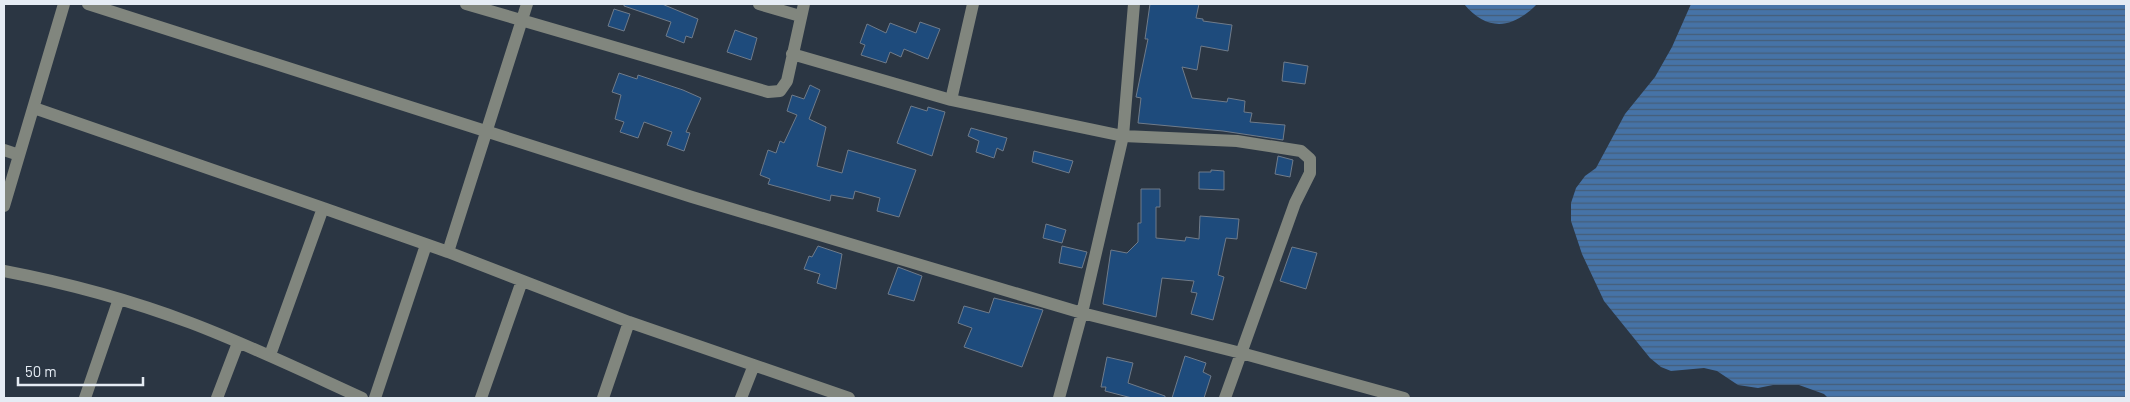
<svg xmlns="http://www.w3.org/2000/svg" width="2130" height="402" viewBox="0 0 2130 402" font-family="Barlow,sans-serif">
	<style>
		.water { fill: url(#water-rules) }
		.building { fill: #1e4b7c; stroke: #6f7b8a }
		.lines { fill: none; stroke-linecap: round; stroke-linejoin: round }
		.minor { stroke: #81867e; stroke-width: 12 }
	</style>
	<defs>
		<pattern id="water-rules" width="6" height="5" patternUnits="userSpaceOnUse" patternTransform="scale(1.25)"><rect width="6" height="5" fill="#4673a7"/><path d="M0 2.5h6" fill="none" stroke="#465d78"/></pattern>
	</defs>
	<rect width="100%" height="100%" fill="#2b3643"/>
	<path class="water" d="M1464,4h73c-24,25 -50,28 -73,0z
		M1691,4h435v394h-298l-4,-4 -25,-9h-26l-15,3 -20,-3 -21,-14 -13,-3 -33,3 -10,-4 -11,-9 -46,-57 -22,-47 -11,-33v-18l5,-15 9,-12 11,-8 29,-54 30,-37 17,-30z"/>
	<path class="building" d="M624,4h38l36,15 -6,19 -6,-2 -2,7 -18,-7 5,-14 -47,-16z
		M1150,4h49l-3,14 7,1v2l29,4 -4,26 -27,-5 -4,24 -15,-3 10,31 35,4 1,-4 17,3 -1,11 8,1 -2,9 35,3 -2,15 -60,-9 -85,-8 3,-25 -5,-1 12,-58h-3z
		M614,9l16,5 -6,17 -16,-5z
		M920,22l20,7 -12,30 -24,-10 -3,8 -11,-5 -4,11 -25,-8 4,-10 -5,-2 7,-19 19,9 4,-10 26,10z
		M735,30l22,8 -6,22 -24,-8z
		M1284,62l24,4 -3,18 -23,-3z
		M619,73l18,6 1,-4 45,15 18,8 -15,34 4,1 -6,18 -17,-6 5,-13 -28,-10 -6,16 -18,-6 4,-10 -9,-3 6,-24 -9,-3z
		M810,85l10,5 -11,29 17,8 -9,39 25,7 6,-23 68,20 -17,47 -22,-6 3,-13 -25,-7 -2,8 -22,-4 -1,6 -62,-17 2,-5 -10,-4 8,-25 8,3 4,-12 4,2 13,-28 -10,-4 5,-16 12,4z
		M911,106l16,5 1,-4 17,5 -13,44 -35,-13z
		M971,128l36,10 -4,13 -6,-3 -3,10 -18,-6 3,-11 -11,-5z
		M1034,151l39,10 -4,12 -37,-11z
		M1278,156l15,4 -3,17 -15,-3z
		M1211,170l13,1v19l-25,-1v-17h12z
		M1141,189h19v18h-4v31l29,3 1,-4 13,2 1,-23 39,3 -2,20 -11,-1 -8,37 6,2 -11,43 -22,-6 6,-21 -6,-1 3,-11 -32,-3 -6,39 -53,-13 8,-54 16,3 11,-11v-19h3z
		M1046,224l20,6 -4,13 -19,-5z
		M818,246l24,8 -6,35 -19,-6 3,-9 -16,-5 5,-13 3,1z
		M1062,246l25,6 -5,16 -23,-5z
		M1292,247l25,6 -11,36 -26,-8z
		M898,267l24,9 -8,25 -26,-7z
		M994,298l49,12 -21,57 -58,-20 8,-19 -14,-5 6,-17 25,7z
		M1185,356l21,7 -3,9 8,4 -7,22h-32z
		M1107,357l26,6 -5,20 37,13v2h-33l-27,-7 1,-4h-5z"/>
	<g class="lines">
		<path class="minor" d="M88,4l604,193 390,116 159,40 163,45
			M466,4l302,88 12,-1 7,-10 17,-77
			M759,4l41,12
			M792,54l159,46 172,36 114,5 64,10 9,8v14l-15,30 -70,195
			M951,100l22,-96
			M34,108l289,100 125,44 181,70 220,76
			M4,150l15,5
			M4,206l60,-202
			M448,252l79,-248
			M4,271c63,12 126,29 187,52 58,22 114,49 171,75
			M270,355l53,-147
			M85,398l34,-99
			M217,398l21,-55
			M375,398l51,-153
			M481,398l41,-117
			M603,398l26,-76
			M741,398l13,-33
			M1059,398l23,-85 41,-177 11,-132"/>
	</g>
	<rect width="2130" height="402" fill="none" stroke="#e5ecf4" stroke-width="10"/>
	<path d="M18 377v8h125v-8" fill="none" stroke="#e5ecf4" stroke-width="2.5"/>
	<text x="25" y="377" font-size="15" fill="#e5ecf4" stroke="#2b3643" stroke-width="4" paint-order="stroke">50 m</text>
</svg>
